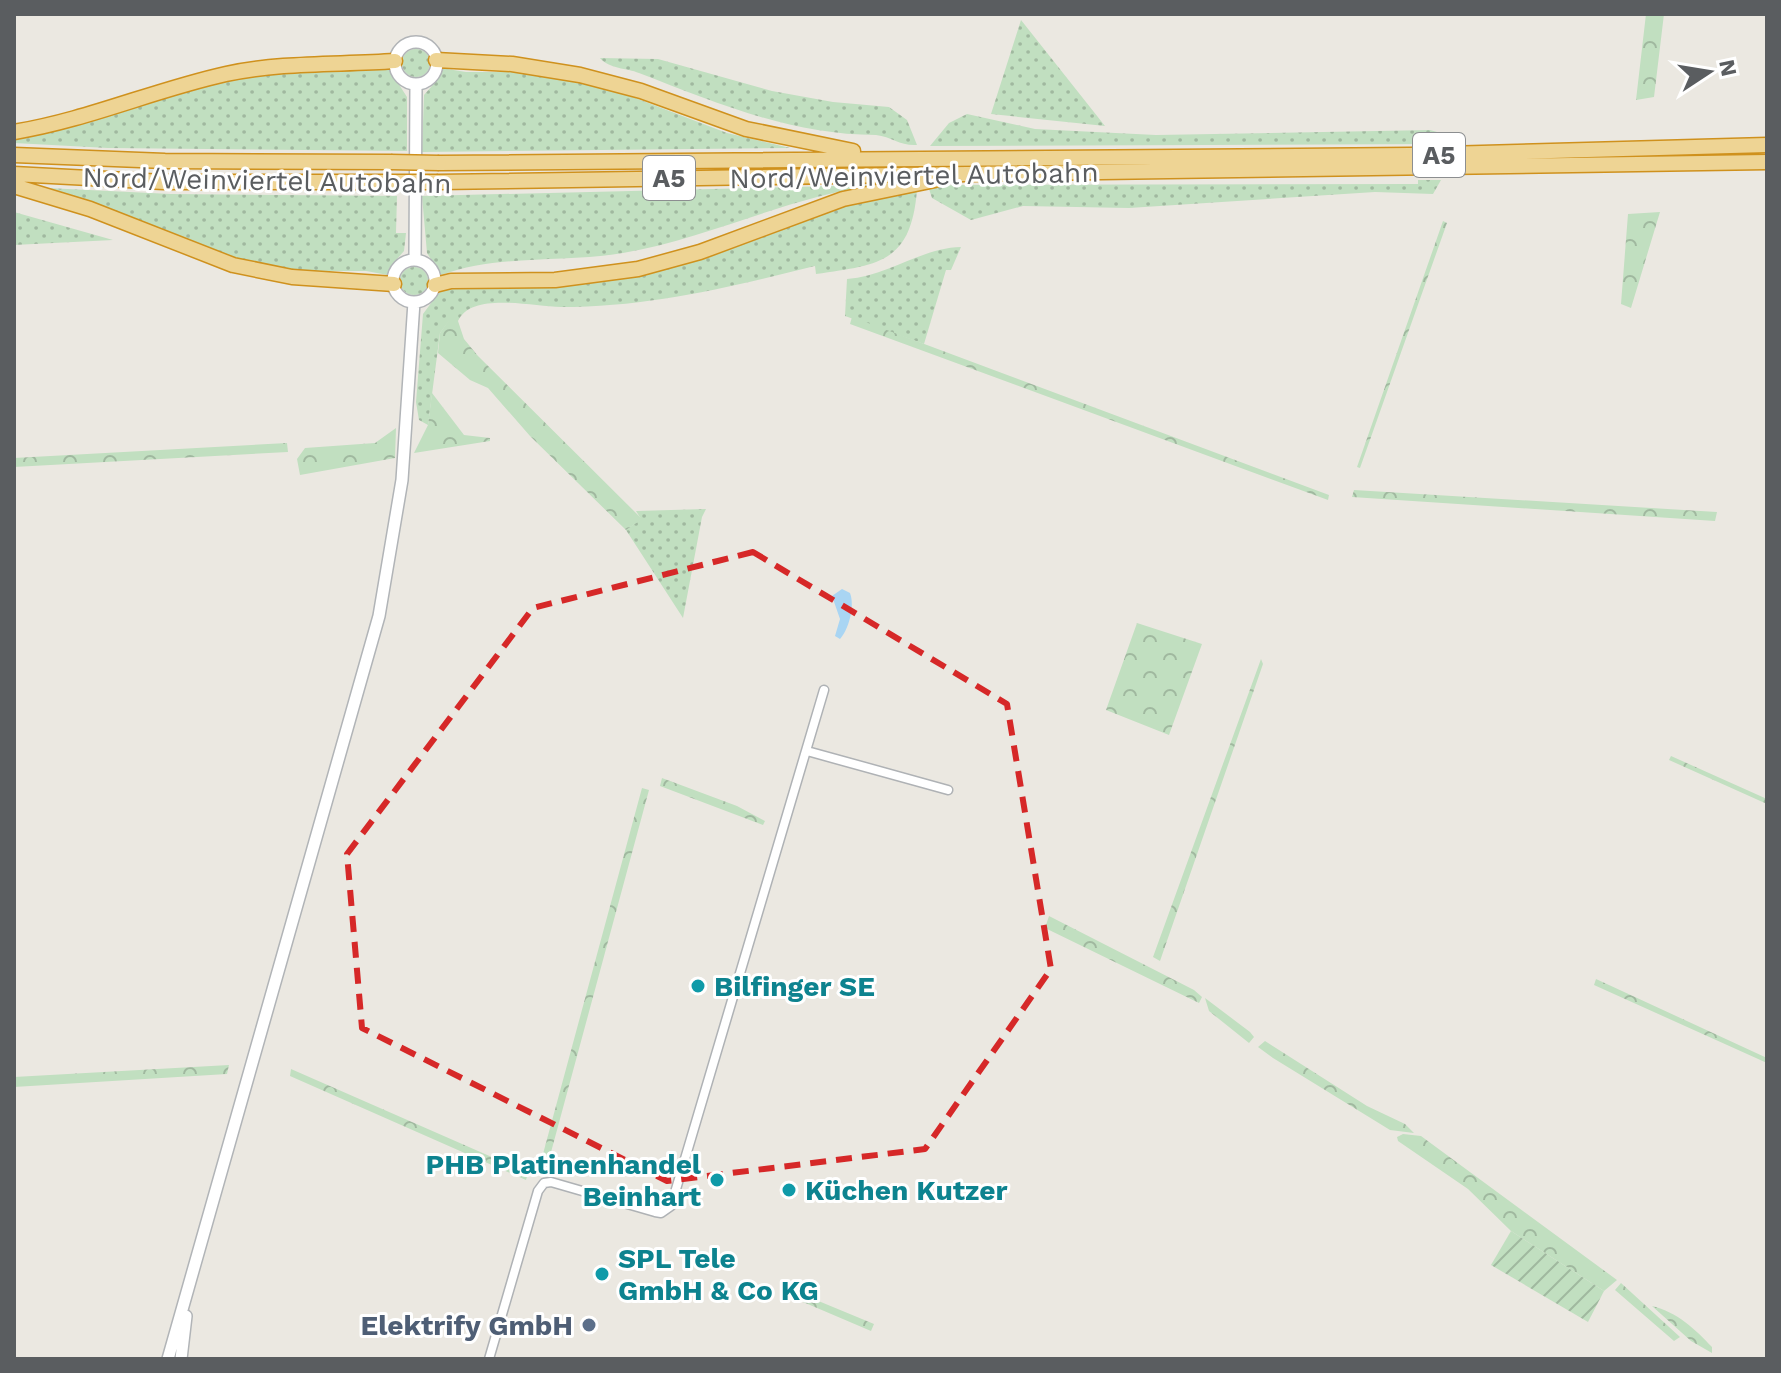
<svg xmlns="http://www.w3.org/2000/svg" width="1781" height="1373" viewBox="0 0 1781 1373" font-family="'Work Sans',sans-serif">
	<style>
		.grass { fill: url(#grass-dots) }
		.forest { fill: url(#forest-crowns) }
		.garden { fill: url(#garden-furrows) }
		.water { fill: #a9d5f3 }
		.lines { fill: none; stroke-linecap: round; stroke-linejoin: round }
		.minor-casing { stroke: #afb2b5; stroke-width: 11 }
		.secondary-casing { stroke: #b1b4b7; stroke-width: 14 }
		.motorway-casing { stroke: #cf911d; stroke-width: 17 }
		.minor { stroke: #fff; stroke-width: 8 }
		.secondary { stroke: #fff; stroke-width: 11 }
		.motorway { stroke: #eed494; stroke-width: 14 }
		.motorway-bridge-casing { stroke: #cf911d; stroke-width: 17; stroke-linecap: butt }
		.motorway-bridge { stroke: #eed494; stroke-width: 14 }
		.marked { fill: none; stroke: #d62828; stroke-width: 6; stroke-dasharray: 16 10; stroke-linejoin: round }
		.culture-dot { fill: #0f9aa8; stroke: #fff; stroke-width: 3 }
		.service-dot { fill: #5c6f8a; stroke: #fff; stroke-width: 3 }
		.labels { text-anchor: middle; stroke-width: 6; stroke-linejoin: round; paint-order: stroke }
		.shield { fill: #fff; stroke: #8c8e90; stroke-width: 2 }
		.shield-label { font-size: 26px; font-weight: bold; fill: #5a5d60 }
		.street-label { font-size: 28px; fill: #5a5d60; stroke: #fff }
		.culture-label { font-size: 28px; font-weight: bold; fill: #0d838f; stroke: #fff; text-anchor: start }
		.service-label { font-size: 28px; font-weight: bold; fill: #4e5e75; stroke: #fff; text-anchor: end }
	</style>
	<defs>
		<pattern id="grass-dots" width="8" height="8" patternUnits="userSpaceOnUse" patternTransform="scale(2)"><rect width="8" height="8" fill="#c1dfc0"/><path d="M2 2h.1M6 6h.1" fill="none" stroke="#a0b89f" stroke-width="1.8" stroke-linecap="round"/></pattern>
		<pattern id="forest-crowns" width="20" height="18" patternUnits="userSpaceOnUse" patternTransform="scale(2)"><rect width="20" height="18" fill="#c1dfc0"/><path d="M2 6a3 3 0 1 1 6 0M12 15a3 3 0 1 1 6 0" fill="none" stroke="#a0b89f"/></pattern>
		<pattern id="garden-furrows" width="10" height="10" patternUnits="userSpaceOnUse" patternTransform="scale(2)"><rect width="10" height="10" fill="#c1dfc0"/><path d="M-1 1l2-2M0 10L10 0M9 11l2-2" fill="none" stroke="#a0b89f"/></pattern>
	</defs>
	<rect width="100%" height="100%" fill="#ebe8e1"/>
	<path class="grass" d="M1021,20l84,106 -114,-12z
		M402 63a14 14 0 1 1 28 0a14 14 0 1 1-28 0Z
		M600,58l58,1 114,32 61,11 56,5 18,13 10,25c-17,1 -25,-8 -41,-10 -85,0 -159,-32 -237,-62 -12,-5 -30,-4 -39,-15z
		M441,68l25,4h49l55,8 60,16 97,37 63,15 -368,4 2,-57 14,-16z
		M389,69l18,28v54l-299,-3 -94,-5v-4c75,-12 144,-43 218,-59 52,-10 104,-10 157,-11z
		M967,114l68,15 121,6 274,-5 7,2 3,12 -510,2 19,-23z
		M1418,180h23l-8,14 -58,-2 -246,16 -106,-2 -52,14 -39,-22 -3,-9 23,-4 466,-1z
		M877,185c-87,11 -167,53 -254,68 -61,10 -124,1 -182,22l-14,-22 -5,-57z
		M47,188l124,6 226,2 -1,37h10l-2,18 -14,16 -2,8 -22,-4h-71l-60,-12z
		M917,190c-6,73 -38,75 -101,84l-1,-8c-85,21 -166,41 -254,41 -29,0 -89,-16 -103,14h-9l-9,12 -12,92 -9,-5 -3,-18 7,-88 17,-23 17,-4h91l91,-12 215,-73z
		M14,212l99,28 -99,5z
		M961,247l-10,23h-5l-22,74 -79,-28 2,-37c41,-3 74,-31 114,-32z
		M400 281a14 14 0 1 1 28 0a14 14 0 1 1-28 0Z
		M706,509l-4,8 -19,101 -57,-88 15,-11 -5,-8z"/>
	<path class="forest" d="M1646,14h18l-10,83 -18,3z
		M1660,212l-29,96 -10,-4 7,-90z
		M1443,221l4,2 -87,245 -3,-1z
		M852,317l477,178 -1,5 -478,-176z
		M449,320l9,1 6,18 14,17 164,163 -16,11 -96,-94 -42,-48 -18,-8 -32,-27 2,-20z
		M432,393l32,42 26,3v3l-76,12 14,-28z
		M396,428l-1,30 -95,17 -3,-16 8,-11 70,-5z
		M287,443l1,9 -274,15v-9z
		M1354,490l363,22 -2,9 -363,-24z
		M1137,623l65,21 -33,91 -63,-25z
		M1261,659l2,5 -103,297 -7,-4z
		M1671,756l96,43v5l-98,-44z
		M662,778l75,28 28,15 -2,4 -103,-39z
		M642,788l7,2 -102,377 -7,-2z
		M1049,916l145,74 8,7 -3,6 -154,-75z
		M1596,979l171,79v5l-173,-78z
		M1205,998l45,34 4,5 -5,6 -40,-32z
		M1265,1041l102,65 38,18 9,9 -24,-3 -117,-72 -15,-11z
		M229,1065l-2,9 -213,13v-10z
		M291,1069l237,104 -2,7 -236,-104z
		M1403,1134l18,2 196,144 -13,11 -93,-60 -43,-42 -70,-48 -1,-4z
		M1621,1283l59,54 -6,4 -59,-51z
		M804,1295l70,29 -3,7 -68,-29z
		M1652,1306c25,6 43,23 60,41v6l-21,-12z"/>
	<path class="garden" d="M1511,1231l93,60 -16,31 -97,-57z"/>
	<path class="water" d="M842,589l8,4c5,13 -1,36 -10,46l-5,-3 5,-17 -8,-23z"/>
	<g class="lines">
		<defs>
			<path id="minor" d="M807,751l141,39
				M489,1359l49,-168 6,-8 7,-1 104,30 6,1 10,-7 153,-516"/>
			<path id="secondary" d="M395 63a21 21 0 1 1 42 0a21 21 0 1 1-42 0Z
				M415,260l1,-176
				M393 281a21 21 0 1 1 42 0a21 21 0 1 1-42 0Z
				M168,1359l211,-743 23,-136 12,-178
				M181,1359l5,-43"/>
			<path id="motorway" d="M436,60l76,4 68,11 61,16 105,38 107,22
				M14,132c73,-12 140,-42 212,-58 56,-12 112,-9 169,-13
				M14,155l151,6 226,1
				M439,163l971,-8 357,-10
				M14,174l150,8h226
				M438,182c443,-5 886,-12 1329,-20
				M14,186l76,23 143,56 59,12 102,7
				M435,285l16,-4 104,-1 83,-11 62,-17 143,-53 92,-19"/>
		</defs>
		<use href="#minor" class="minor-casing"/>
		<use href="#secondary" class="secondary-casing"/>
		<use href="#motorway" class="motorway-casing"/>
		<use href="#minor" class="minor"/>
		<use href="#secondary" class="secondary"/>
		<use href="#motorway" class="motorway"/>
		<defs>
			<path id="motorway-bridge" d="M391,162l48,1
				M390,182h48"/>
		</defs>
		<use href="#motorway-bridge" class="motorway-bridge-casing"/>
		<use href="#motorway-bridge" class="motorway-bridge"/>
	</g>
	<path class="marked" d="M753,552l254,152 44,265 -126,180 -258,32 -305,-153 -15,-174 186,-246z"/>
	<g class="culture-dot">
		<circle cx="698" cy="986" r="8"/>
		<circle cx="717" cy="1180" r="8"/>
		<circle cx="789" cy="1190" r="8"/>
		<circle cx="602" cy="1274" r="8"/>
	</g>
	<circle class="service-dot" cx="589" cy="1325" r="8"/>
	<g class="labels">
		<g class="shield">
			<rect x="1413" y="133" width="52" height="44" rx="6"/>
			<rect x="643" y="156" width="52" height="44" rx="6"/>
		</g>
		<g class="shield-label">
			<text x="1439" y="164">A5</text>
			<text x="669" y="187">A5</text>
		</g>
		<g class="street-label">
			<text transform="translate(914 175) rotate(-1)" y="10">Nord/Weinviertel Autobahn</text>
			<text transform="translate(267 180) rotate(1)" y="10">Nord/Weinviertel Autobahn</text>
		</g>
		<g class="culture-label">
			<text x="714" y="996">Bilfinger SE</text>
			<text x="701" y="1174" text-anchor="end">PHB Platinenhandel<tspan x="701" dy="32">Beinhart</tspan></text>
			<text x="805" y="1200">Küchen Kutzer</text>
			<text x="618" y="1268">SPL Tele<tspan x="618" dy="32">GmbH &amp; Co KG</tspan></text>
		</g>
		<g class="service-label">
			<text x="573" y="1335">Elektrify GmbH</text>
		</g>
	</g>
	<rect width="1781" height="1373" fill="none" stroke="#5a5d60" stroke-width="32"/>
	<g transform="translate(1709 72) rotate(78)" stroke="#ffffff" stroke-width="6" paint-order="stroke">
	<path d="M0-6L14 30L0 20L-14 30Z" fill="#5a5d60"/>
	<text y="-12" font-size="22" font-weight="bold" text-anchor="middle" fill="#5a5d60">N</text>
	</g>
</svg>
